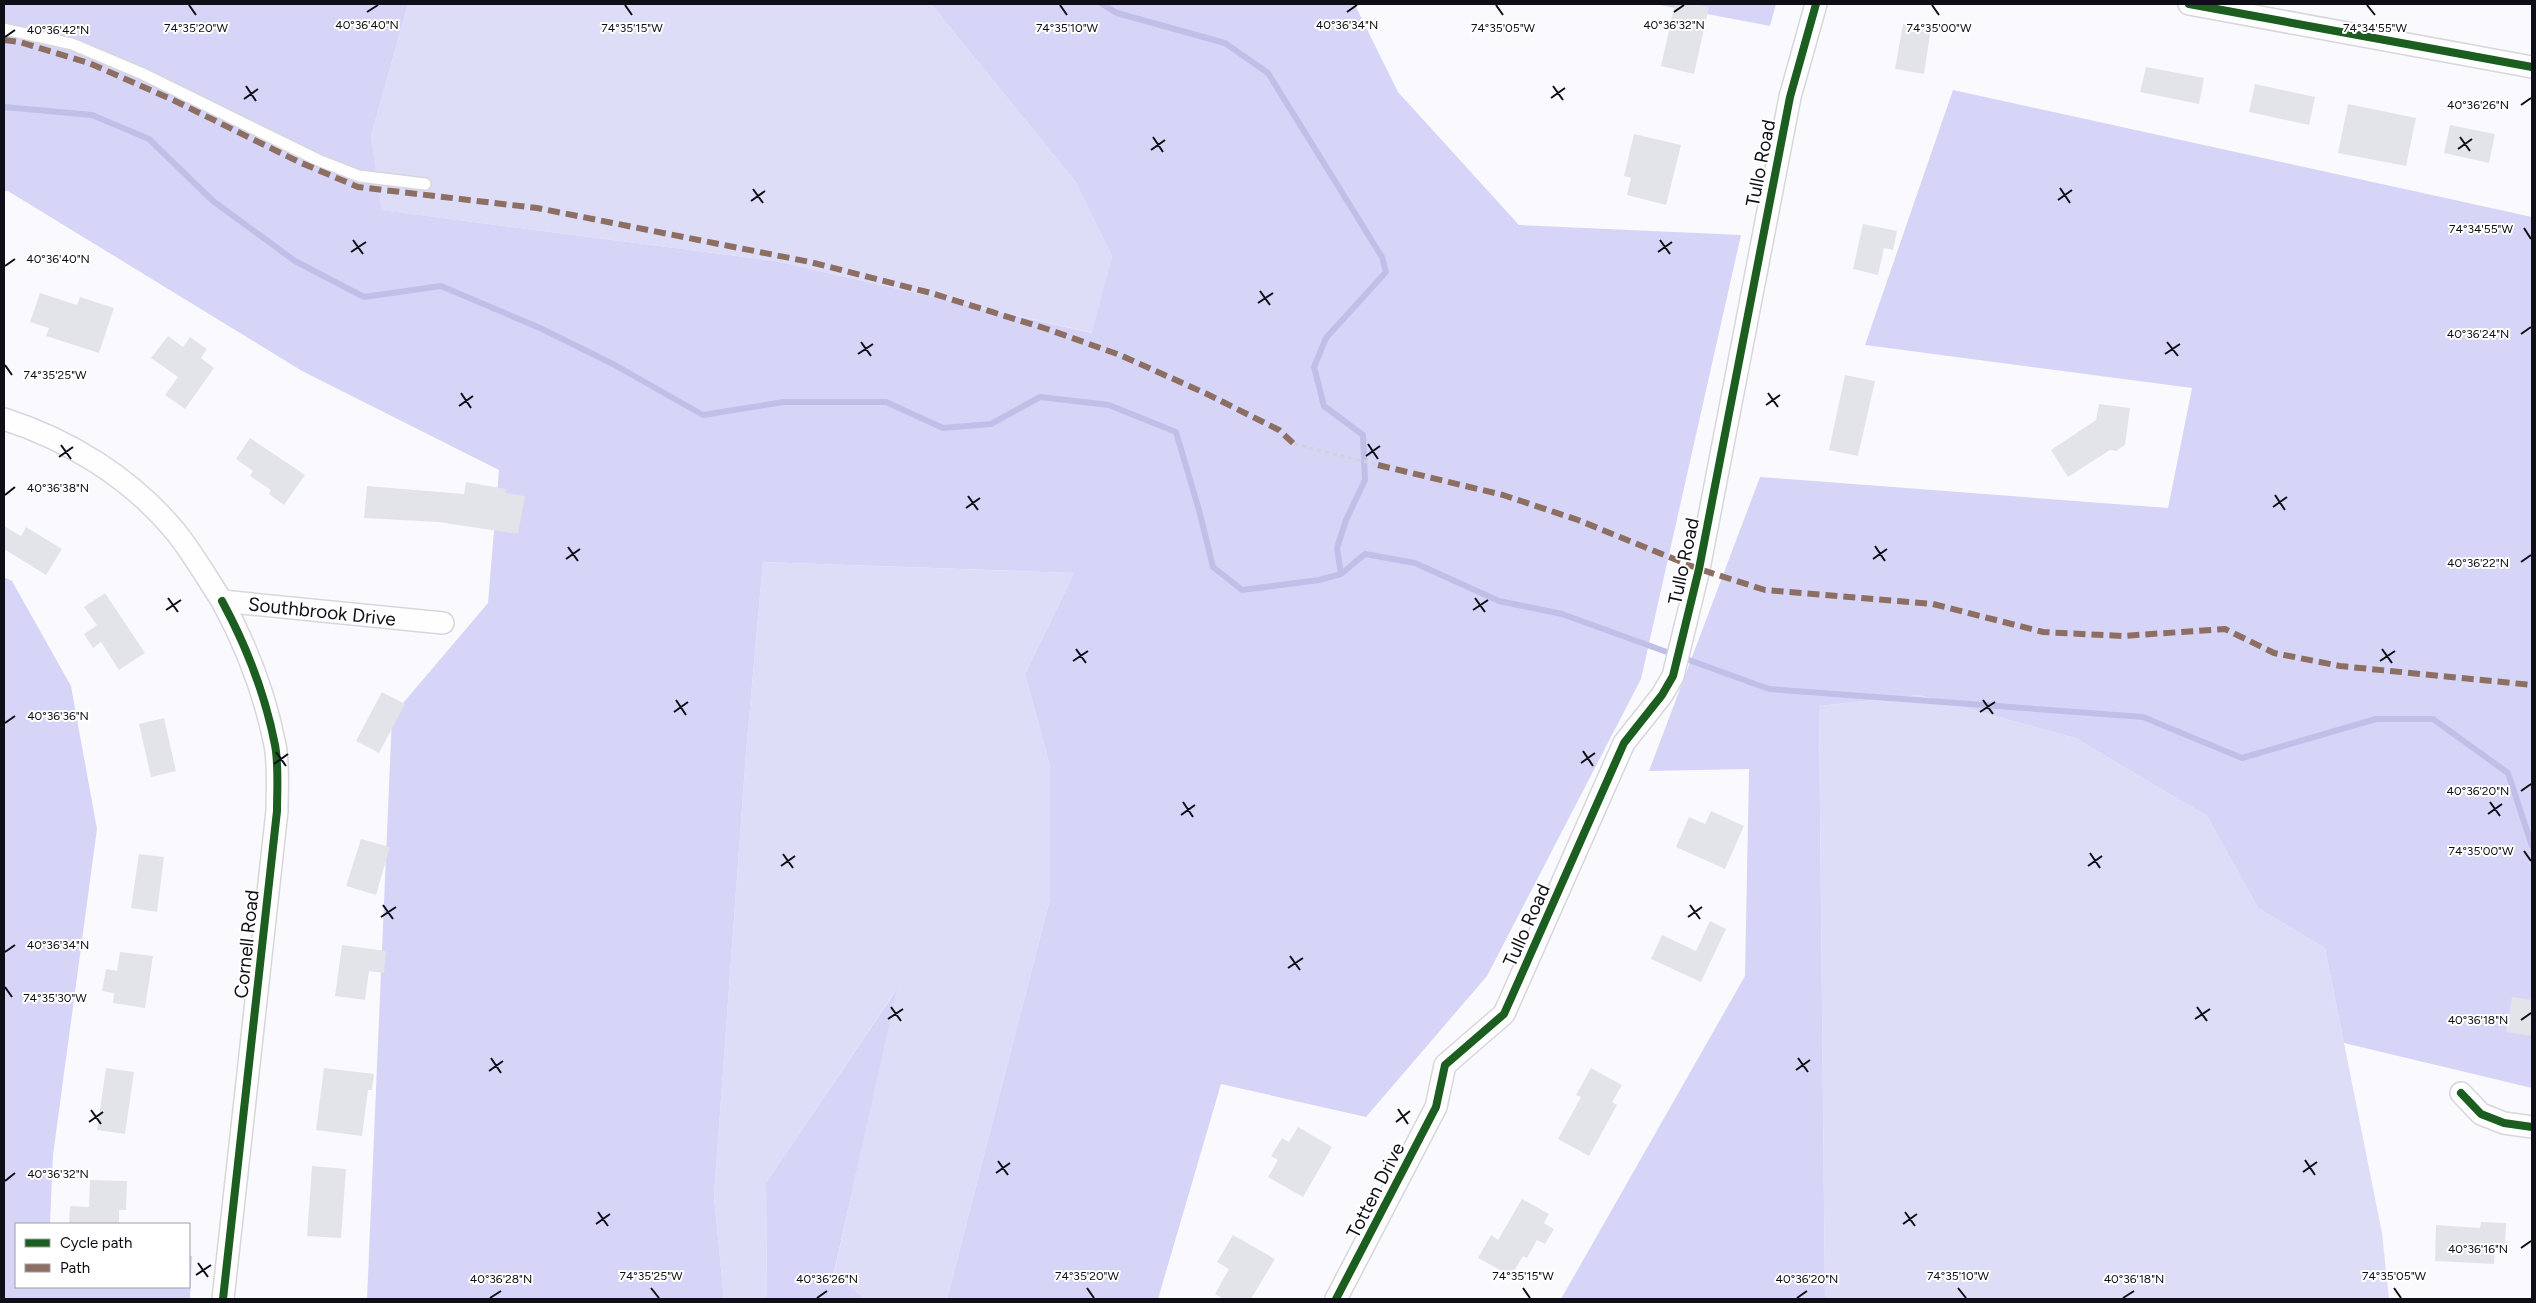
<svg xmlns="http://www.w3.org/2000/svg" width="2536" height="1303" viewBox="0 0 2536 1303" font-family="Figtree,sans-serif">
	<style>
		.green { fill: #ddddf8 }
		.forest { fill: #d6d5f7 }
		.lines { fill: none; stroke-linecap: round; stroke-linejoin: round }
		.stream { stroke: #c0bfe8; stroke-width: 6 }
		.building { fill: #e3e3ea }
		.service-casing { stroke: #d6d6dd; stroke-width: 14 }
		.minor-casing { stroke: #d6d6dd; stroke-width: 24 }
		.path { stroke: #d2d2d4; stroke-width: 3; stroke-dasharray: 4 4; stroke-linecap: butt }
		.service { stroke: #fefeff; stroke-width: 11 }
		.minor { stroke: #fefeff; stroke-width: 21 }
		.quiet { stroke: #8d6e63; stroke-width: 6; stroke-dasharray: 12 6; stroke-linecap: butt }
		.cycleway-casing { stroke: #fff; stroke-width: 11 }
		.cycleway { stroke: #1b5e20; stroke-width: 8 }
		.ticks { fill: none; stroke: #0e0e16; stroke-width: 2 }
		.labels { text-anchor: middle; stroke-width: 4; stroke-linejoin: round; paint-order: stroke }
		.street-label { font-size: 19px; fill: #0e0e16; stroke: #fff }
		.ticks-label { font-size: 12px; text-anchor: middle; fill: #0e0e16; stroke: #fff; stroke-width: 4; stroke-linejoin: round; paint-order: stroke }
	</style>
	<rect width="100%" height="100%" fill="#fafafe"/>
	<path class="green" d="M408,4h523l144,177 37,75 -19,77 -317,-72 -396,-51 -9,-74z
		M763,562l311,11 -49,101 25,92v133l-103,400h-82l-31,-25 62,-284 -130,193 1,116h-43l-10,-103 32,-443z
		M1919,695l156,43 132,78 51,92 67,40 57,285 7,66h-564l-6,-593z"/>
	<path class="forest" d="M4,4h404l-37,132 10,74 395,51 316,72 20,-77 -37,-75 -144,-177h425v3l42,85 121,133 222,10 -100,444 -154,297 -121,141 -145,-33 -63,215h-211l103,-400v-133l-25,-92 49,-101 -311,-11 -17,191 -32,443 10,103h-357l25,-583 96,-113 11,-133 -197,-99 -294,-180h-4z
		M1655,4h121l-6,22z
		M1953,90l579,127v871l-188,-45 -19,-95 -67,-40 -51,-92 -132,-78 -156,-43 -100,11 6,593h-264l184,-323 4,-207 -100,2 111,-294 408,31 24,-120 -327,-43z
		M4,577l8,4 59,105 26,143 -44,326 -3,69h-34v63h173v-31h3l-2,43h-186z
		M897,989l-63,284 31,26h-98l-1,-116z"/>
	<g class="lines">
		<path class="stream" d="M1102,4l15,9 108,30 43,30 114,184 4,15 -60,66 -12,29 10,39 39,29 2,45 -19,40 -9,28 4,26
			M4,107l88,8 57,24 64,62 82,60 69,36 77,-11 99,42 73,36 90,51 81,-13h102l57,26 48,-4 49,-27 69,8 67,27 23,78 14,57 29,23 77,-10 22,-6 24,-20 50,9 84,38 63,13 207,75 374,28 99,41 134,-39h57l75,54 24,73"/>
	</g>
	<path class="building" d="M1675,4h18l16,3 -15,67 -33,-8z
		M1903,24l28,4 -7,46 -29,-5z
		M2146,67l58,11 -5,26 -59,-12z
		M2255,84l60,13 -6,28 -60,-13z
		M2348,104l68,14 -10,48 -68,-13z
		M2450,125l45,9 -6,29 -45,-10z
		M1634,134l47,11 -15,60 -39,-10 4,-17 -7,-2z
		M1863,224l34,7 -4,19 -9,-2 -6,27 -25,-6z
		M40,293l37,12 3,-8 34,11 -15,45 -53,-17 3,-8 -19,-6z
		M168,336l15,11 7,-10 17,12 -6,9 13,10 -29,41 -20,-14 13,-18 -27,-19z
		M1845,375l30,6 -17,75 -29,-6z
		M2099,404l31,4 -5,37 -9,6 -6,-1 -42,27 -17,-27 45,-30z
		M250,438l55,37 -21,30 -15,-11 2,-4 -21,-14 3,-5 -17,-12z
		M466,482l40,7 -1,4 20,3 -7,38 -80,-12 -74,-4 3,-32 97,8z
		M4,526l17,10 5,-9 36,22 -16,26 -42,-26z
		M105,593l40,60 -26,17 -18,-28 -8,6 -9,-14 13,-9 -13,-18z
		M382,692l23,12 -26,49 -23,-12z
		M164,718l12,53 -25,6 -12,-53z
		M1711,811l33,15 -19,43 -49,-22 13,-30 16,7z
		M361,839l29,8 -14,48 -30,-9z
		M139,854l25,3 -7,55 -26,-4z
		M1710,921l16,8 -25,53 -50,-23 11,-24 34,16z
		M342,945l44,6 -2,22 -15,-2 -4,29 -30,-4z
		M120,952l33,4 -8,52 -32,-5 1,-10 -12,-2 4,-22 11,2z
		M2512,997l20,3v36l-26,-4z
		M106,1068l28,4 -9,62 -28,-4z
		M324,1068l50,6 -2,16h-4l-6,46 -46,-6z
		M1591,1068l31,17 -10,17 5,3 -28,51 -31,-17 23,-42 -5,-2z
		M1298,1127l34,20 -29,50 -35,-20 10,-17 -7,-4 11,-18 7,4z
		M312,1166l34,3 -5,69 -34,-2z
		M90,1180l37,1 -1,29h-7v14h-50l1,-18 19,1z
		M1522,1199l27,15 -5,9 10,6 -9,15 -8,-4 -10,18 -4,-2 -12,20 -33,-18 13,-23 7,5z
		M2481,1222l25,1 -1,25 -10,-1 -1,17 -59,-3 1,-36 44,3z
		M1233,1235l42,24 -24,40h-27l-9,-5 14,-25 -12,-7z"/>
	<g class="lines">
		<defs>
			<path id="service" d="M4,29l68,15 71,30 175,86 41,16 66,8"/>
			<path id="minor" d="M2189,4l343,63
				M4,419c65,21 126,58 171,112 17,21 32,47 47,70l221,22
				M222,601c25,46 43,93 53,144 4,21 2,45 2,66l-54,488
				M2461,1093l20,21 23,9 28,4
				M1336,1299l100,-192 9,-42 59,-51 120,-271 38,-48 11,-19 26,-107 91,-472 26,-93"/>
		</defs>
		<use href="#service" class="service-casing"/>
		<use href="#minor" class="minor-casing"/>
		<path class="path" d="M1294,444l84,21"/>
		<use href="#service" class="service"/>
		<use href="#minor" class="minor"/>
		<path class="quiet" d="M4,40l16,2 69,21 84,37 126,62 59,25 179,21 273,54 121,31 116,36 73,26 87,39 72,36 15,14
			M1378,465l125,30 75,25 121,49 66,21 168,14 110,28 79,4 103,-7 49,24 66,13 192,19"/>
		<defs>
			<path id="cycleway" d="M2189,4l343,63
				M222,601c25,46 43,93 53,144 4,21 2,45 2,66l-54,488
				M2461,1093l20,21 23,9 28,4
				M1336,1299l100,-192 9,-42 59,-51 120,-271 38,-48 11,-19 26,-107 91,-472 26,-93"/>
		</defs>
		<use href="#cycleway" class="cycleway-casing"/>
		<use href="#cycleway" class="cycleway"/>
	</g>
	<path class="ticks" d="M189,5l7,10M625,5l7,10M1060,5l7,10M1496,5l7,10M1932,5l7,10M2367,5l8,10M367,12l11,-7M1347,12l10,-7M1674,12l10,-7M5,37l10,-7M246,86l10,15M1553,86l10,14M1551,98l14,-10M244,99l14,-10M2521,105l10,-7M1153,137l10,15M2460,137l10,14M2458,149l14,-10M1151,150l14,-10M2060,188l10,15M753,189l10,14M2058,200l14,-10M751,201l14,-10M2524,228l7,11M353,240l10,14M1660,240l10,14M351,252l15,-10M1658,252l14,-10M5,266l10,-7M1260,291l10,14M1258,303l15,-10M2521,334l10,-7M861,342l10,14M2167,342l11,14M858,354l15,-10M2165,354l15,-10M5,365l7,10M461,393l10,15M1768,393l10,14M1766,405l14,-10M459,406l14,-10M1368,444l10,15M61,445l10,14M1366,456l14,-10M59,457l14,-10M5,495l10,-8M2275,495l10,15M968,496l10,14M2273,507l14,-10M966,508l14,-10M1875,546l10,15M568,547l10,14M566,559l14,-10M1873,559l14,-10M2521,562l10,-7M168,598l10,14M1475,598l10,14M166,610l15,-10M1473,610l15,-10M1076,649l10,14M2382,649l10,14M1073,661l15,-10M2380,661l15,-10M676,700l10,15M1983,700l10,14M674,712l14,-10M1980,712l15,-10M5,723l10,-7M1583,751l10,15M276,752l10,14M1581,763l14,-10M274,764l14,-10M2521,791l10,-7M1183,802l10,15M2490,802l10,14M2488,814l14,-10M1181,815l14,-10M2524,851l7,10M2090,853l10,15M783,854l10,14M781,866l14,-10M2088,866l14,-10M383,905l10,14M1690,905l10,14M381,917l15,-10M1688,917l14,-10M5,952l10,-7M1290,956l10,14M1288,968l15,-10M5,987l7,10M891,1007l10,14M2197,1007l10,14M888,1019l15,-10M2195,1019l15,-10M2521,1020l10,-7M491,1058l10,15M1798,1058l10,14M1796,1070l14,-10M489,1071l14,-10M1398,1109l10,15M91,1110l10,14M89,1122l14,-10M1396,1122l14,-11M2305,1160l10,15M998,1161l10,14M2303,1172l14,-10M996,1173l14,-10M5,1181l10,-8M598,1212l10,14M1905,1212l10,14M596,1224l14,-10M1903,1224l14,-10M2521,1248l10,-7M198,1263l10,14M196,1275l15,-10M651,1288l8,10M1087,1288l7,10M1523,1288l7,10M1958,1288l8,10M2394,1288l7,10M490,1298l11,-7M817,1298l10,-7M1797,1298l10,-7M2123,1298l11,-7"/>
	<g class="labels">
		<g class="street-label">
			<text transform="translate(1760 163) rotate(-79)" y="7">Tullo Road</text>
			<text transform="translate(1683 561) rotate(-78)" y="7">Tullo Road</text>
			<text transform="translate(322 611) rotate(6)" y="7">Southbrook Drive</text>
			<text transform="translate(1526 925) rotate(-66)" y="7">Tullo Road</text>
			<text transform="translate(246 944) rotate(-84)" y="7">Cornell Road</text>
			<text transform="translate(1375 1190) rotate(-63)" y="7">Totten Drive</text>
		</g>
	</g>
	<g class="ticks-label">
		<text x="1347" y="29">40°36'34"N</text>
		<text x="367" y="29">40°36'40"N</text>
		<text x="1674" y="29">40°36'32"N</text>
		<text x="196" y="32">74°35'20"W</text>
		<text x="632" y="32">74°35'15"W</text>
		<text x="1067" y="32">74°35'10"W</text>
		<text x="1503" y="32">74°35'05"W</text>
		<text x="1939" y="32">74°35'00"W</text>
		<text x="2375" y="32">74°34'55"W</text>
		<text x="58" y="34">40°36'42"N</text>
		<text x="2478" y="109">40°36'26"N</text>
		<text x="2481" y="233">74°34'55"W</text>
		<text x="58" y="263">40°36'40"N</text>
		<text x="2478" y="338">40°36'24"N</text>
		<text x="55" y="379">74°35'25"W</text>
		<text x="58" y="492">40°36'38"N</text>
		<text x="2478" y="567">40°36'22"N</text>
		<text x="58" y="720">40°36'36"N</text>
		<text x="2478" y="795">40°36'20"N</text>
		<text x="2481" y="855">74°35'00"W</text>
		<text x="58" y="949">40°36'34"N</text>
		<text x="55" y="1002">74°35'30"W</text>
		<text x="2478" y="1024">40°36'18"N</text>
		<text x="58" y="1178">40°36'32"N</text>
		<text x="2478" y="1253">40°36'16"N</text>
		<text x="651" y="1280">74°35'25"W</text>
		<text x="1087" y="1280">74°35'20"W</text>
		<text x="1523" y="1280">74°35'15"W</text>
		<text x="1958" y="1280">74°35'10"W</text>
		<text x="2394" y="1280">74°35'05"W</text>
		<text x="501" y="1283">40°36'28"N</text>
		<text x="827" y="1283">40°36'26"N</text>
		<text x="1807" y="1283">40°36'20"N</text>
		<text x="2134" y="1283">40°36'18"N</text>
	</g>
	<rect width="2536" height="1303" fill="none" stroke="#0e0e16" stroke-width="10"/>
	<rect x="15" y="1223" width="175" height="65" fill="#ffffff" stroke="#9f9fa2"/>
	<rect x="25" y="1239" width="25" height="8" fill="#1b5e20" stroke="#9f9fa2"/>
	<text x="60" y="1248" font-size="15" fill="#0e0e16">Cycle path</text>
	<rect x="25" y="1264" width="25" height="8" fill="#8d6e63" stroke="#9f9fa2"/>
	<text x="60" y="1273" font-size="15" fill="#0e0e16">Path</text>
</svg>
